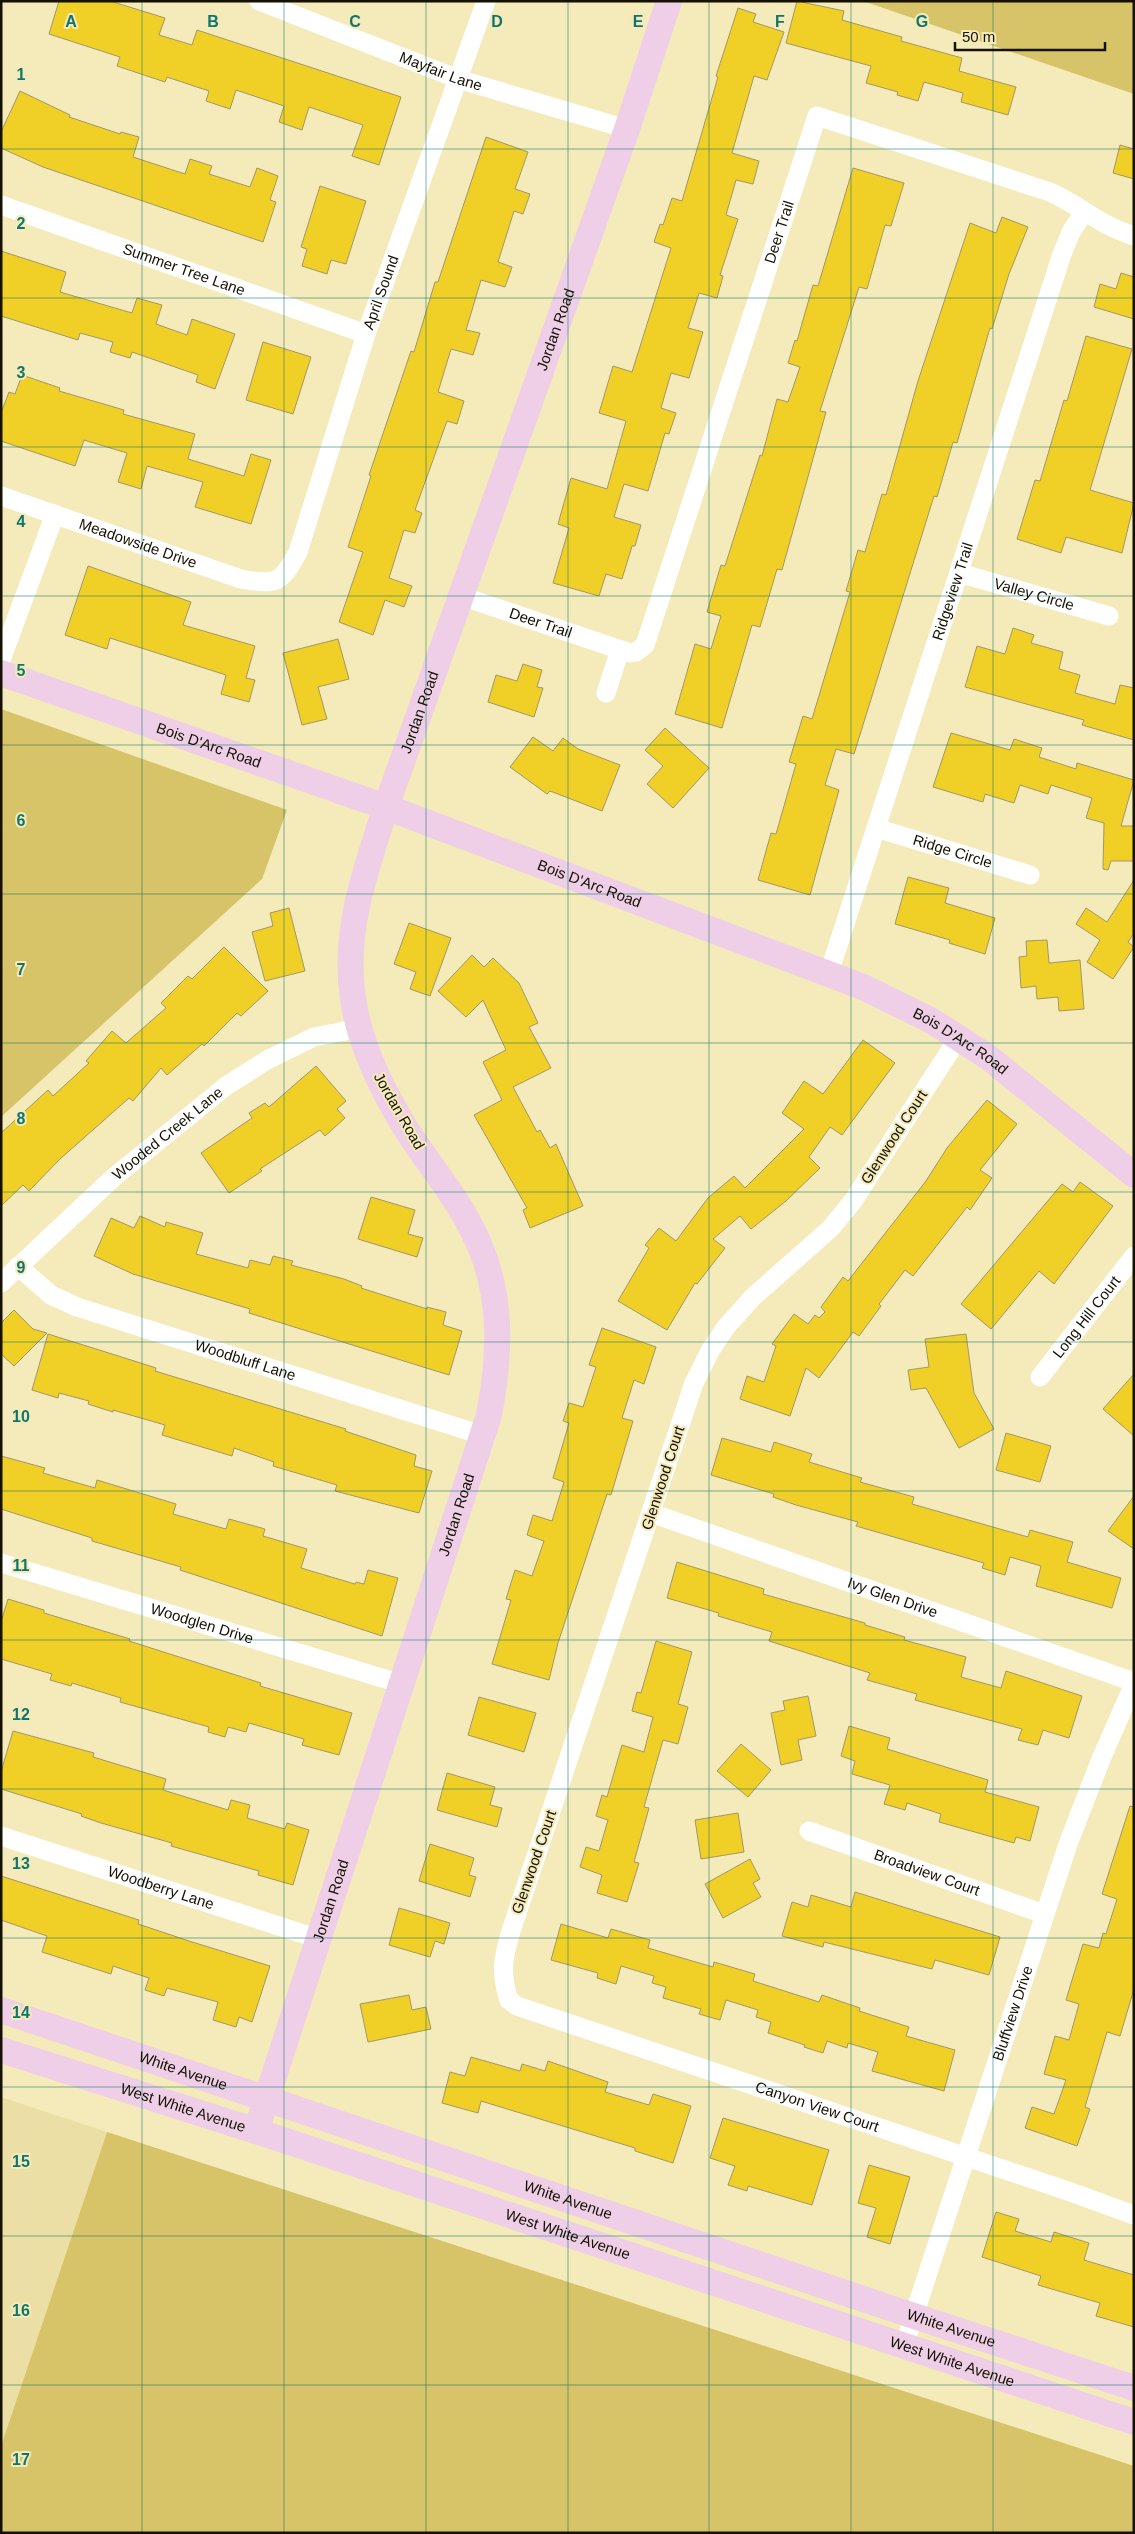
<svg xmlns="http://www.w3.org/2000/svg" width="1135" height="2534" viewBox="0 0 1135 2534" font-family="Arial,sans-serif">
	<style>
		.built { fill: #ebdfa6 }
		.green { fill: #d7c368 }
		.building { fill: #f0cf27; stroke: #a2976a }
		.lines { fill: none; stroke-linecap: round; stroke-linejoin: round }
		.street { stroke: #fff; stroke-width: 19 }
		.secondary { stroke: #eecfe7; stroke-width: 26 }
		.grid { fill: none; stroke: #0f766e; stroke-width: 1; stroke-opacity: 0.55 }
		.labels { text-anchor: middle; stroke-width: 4; stroke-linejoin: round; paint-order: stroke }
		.street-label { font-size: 15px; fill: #151102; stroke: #f5eab9 }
		.grid-label { font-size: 16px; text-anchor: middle; font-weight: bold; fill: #0f766e; stroke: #f5eab9; stroke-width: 4; stroke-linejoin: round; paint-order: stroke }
	</style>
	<rect width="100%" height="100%" fill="#f5eab9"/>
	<path class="built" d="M1,2097l106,35 -106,314z"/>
	<path class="green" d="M863,1h271v93z
		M1,709l286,101 -25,69 -261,238z
		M107,2132l1027,334v67h-1133v-87z"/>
	<path class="building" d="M59,1h51l55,17 -6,17 33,10 5,-15 204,67 -22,68 -27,-9 11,-31 -54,-18 -7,23 -23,-8 5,-16 -48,-16 -6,19 -24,-8 3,-10 -42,-14 -2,5 -48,-16 3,-9 -71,-23z
		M797,1l47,10 -2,9 60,17 -1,4 61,17 -3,13 57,16 -8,28 -47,-13 2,-9 -39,-11 -6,19 -21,-6 1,-3 -32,-9 5,-17 -85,-23z
		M738,8l18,6 -3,8 31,10 -17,48 -13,-4 -22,77 27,8 -6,23 -17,-4 -10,35 12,4 -18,56 3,1 -6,22 -18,-5 -11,35 15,4 -14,46 -18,-5 -10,35 15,5 -7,21 -4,-1 -17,58 -24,-7 -10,33 27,8 -6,21h-3l-10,33 -16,-5 -7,22 -46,-13 16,-55 -11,-4 13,-46 36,11 19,-68 -27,-8 14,-47 19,6 39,-124 -17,-6 6,-18 3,1 9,-27 10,3 36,-124 -2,-1z
		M20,91l50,24 -1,2 51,17 1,-2 18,5 -6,20 52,17 5,-15 22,7 -3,8 41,13 7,-19 21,8 -8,24 6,2 -13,40 -220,-75 -42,-19v-16z
		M486,137l42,15 -13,37 15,5 -7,20 -9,-3 -16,51 14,5 -7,20 -24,-7 -15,50 14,3 -7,22 -22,-6 -13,43 26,9 -7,23 -10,-3 -32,89 7,3 -7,20 -11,-3 -15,48 23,8 -8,21 -19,-7 -12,35 -34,-13 24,-70 -15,-5 23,-71 -2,-1 42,-124 3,1 21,-70h3z
		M1120,145l14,4v30l-21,-6z
		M853,168l51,15 -13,43 -6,-1 -18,64 -8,-2 -39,124 6,1 -44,158 -5,-1 -17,58 -8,-2 -30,103 -47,-14 20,-70 16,5 10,-33 -14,-4 14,-47 4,1 35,-111 2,1 15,-57 11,3 12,-35 -12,-4 7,-23 2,1 16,-56 5,1z
		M320,186l46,15 -20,63 -15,-4 -4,14 -25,-8 5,-17 -6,-2z
		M1002,217l26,10 -19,47 -17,55 -2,-1 -33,115 -4,-1 -16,55 -3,-1 -80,258 -18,-5 -11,36 14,5 -29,105 -52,-15 13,-47 5,1 20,-70 -7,-2 14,-46 9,3 38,-127 -4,-1 12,-41 7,2 17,-58 4,1 32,-114 52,-158 26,10z
		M1,251l65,21 -6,20 72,21 5,-15 25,7 -6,19 31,11 5,-16 43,15 -20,55 -19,-7 2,-7 -66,-23 -2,6 -20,-6 3,-10 -33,-9 -2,7 -77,-24z
		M1121,273l13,4v42l-40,-12 6,-23 16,5z
		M1086,336l46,13 -42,141 44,13 -12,50 -56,-16 -5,16 -44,-14 18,-59 5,1 24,-81 3,1z
		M263,342l48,15 -18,57 -47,-14z
		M22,375l38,13 -1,3 65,19 -1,4 72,20 -7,25 56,17 7,-22 20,6 -20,64 -56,-17 8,-25 -56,-16 -6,23 -23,-7 9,-29 -43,-13 -9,26 -74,-25v-28l8,-21 6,2z
		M88,566l103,36 -8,23 72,21 -9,32 9,2 -6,22 -28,-8 5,-19 -116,-37 -3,11 -42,-14z
		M1013,628l21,7 -3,8 32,9 -4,17 21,6 -5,18 40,11 5,-19 14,3v52l-52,-15 2,-5 -119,-33 12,-41 28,8z
		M338,639l11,40 -31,8 9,32 -25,6 -19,-72z
		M523,664l19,6 -5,17 6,1 -9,29 -46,-15 8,-27 21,6z
		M665,728l44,40 -36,40 -26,-24 16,-18 -18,-16z
		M951,733l59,17 4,-11 28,9 -3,9 37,12 1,-6 57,17 -13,46h13v35h-23l-3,9 -5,-1 1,-46 -18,-5 6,-20 -41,-13 -3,9 -28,-9 -6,18 -29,-9 -2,8 -50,-15z
		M533,737l20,14 10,-13 15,11 42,16 -18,46 -52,-20 -3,3 -37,-27z
		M908,877l41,11 -4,15 50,15 -10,36 -36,-11 1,-3 -55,-16z
		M1134,880v53l-6,9 6,5 -21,32 -26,-17 13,-22 -24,-16 10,-16 21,14z
		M289,908l16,63 -40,10 -13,-49 21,-6 -3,-13z
		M409,923l42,15 -21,58 -20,-7 6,-17 -22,-8z
		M1047,940l2,23 31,-3 4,49 -25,2 -1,-14 -21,2 -1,-13 -15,2 -2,-31 8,-1 -1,-15z
		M224,947l44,44 -27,25 -4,-3 -33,33 -2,-2 -35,31 -6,-7 -28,33 -4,-3 -69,61 -31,32 -6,-6 -22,21v-73l47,-43 5,6 36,-33 -3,-2 26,-30 14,12 40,-35 -5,-5 27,-27 4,3z
		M472,955l12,12 9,-9 26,25 19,40 -9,4 22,41 -38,19 24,45 3,-2 10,18 6,-4 27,62 -53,22 -7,-18 4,-2 -53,-93 28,-15 -19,-38 23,-12 -23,-50 -17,17 -28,-26z
		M863,1040l32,23 -53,72 -12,-8 -21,30 11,11 -34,33 -35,28 -11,-13 -27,23 12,9 -28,36 -2,-1 -28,47 -49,-29 31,-53 -4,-3 14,-17 17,13 32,-43 26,-22 11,12 59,-59 -22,-16 22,-32 19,13z
		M316,1066l30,35 -9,8 8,9 -20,18 -5,-6 -60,39 2,2 -33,22 -28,-40 51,-35 -3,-5 16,-10 4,4z
		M987,1100l30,24 -37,46 12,8 -22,32 -3,-3 -54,69 -8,-6 -26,34 2,2 -22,30 -6,-4 -34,46 -13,-10 -16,48 -50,-17 7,-23 17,6 12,-36 -4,-2 22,-30 14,10 7,-9 4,3 6,-6 -4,-5 22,-30 5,4 78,-100 21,-33z
		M1080,1182l33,24 -59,78 -15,-13 -48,58 -30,-25 101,-120 11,8z
		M371,1197l44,13 -7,24 15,4 -6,19 -59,-18z
		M140,1216l25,11 1,-5 37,11 -7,21 52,14 2,-8 20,5 3,-9 20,5 -2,4 53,14 18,7 -1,2 66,21v-2l19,5 -3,13 19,6 -13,44 -200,-62 1,-4 -117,-35 -39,-18 17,-38 23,10z
		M14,1310l19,19 14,4 -33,33 -13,-12v-31z
		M602,1328l54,19 -12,37 -10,-4 -12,38 11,3 -22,74 -4,-1 -49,149 -9,37 -57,-16 19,-64 -5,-1 9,-29 17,6 12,-35 -17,-6 6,-20 19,6 12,-39 -11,-4 16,-55 -6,-2 6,-18 14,4 13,-40 -7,-2z
		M48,1334l80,25 28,9 -1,3 191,58 -1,2 71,24 -2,11 18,5 -13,42 -84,-22 2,-6 -64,-19 1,-4 -40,-14 -2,8 -70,-21 3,-10 -52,-15v2l-25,-8 1,-3 -30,-8 -1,5 -26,-8z
		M966,1334l8,59 20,36 -35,19 -33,-60 -15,2 -3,-20 21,-3 -4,-28z
		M1134,1374v62l-31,-27z
		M1006,1433l45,13 -11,36 -44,-12z
		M722,1438l49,14 3,-10 38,12 -3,8 53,16 -2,4 54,15 -2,7 116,33 2,-7 43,12 -6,20 54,16 -9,30 -76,-22 5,-20 -31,-9 -5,18 -23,-7 2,-5 -128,-37 2,-4 -62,-17 -23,-8 1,-3 -63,-19z
		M1,1456l44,12 -2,5 52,15 2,-8 79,24 -3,10 53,15 3,-10 36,10 -2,7 44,13 -6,19 54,16 1,-2 8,2 4,-14 30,8 -16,58 -202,-66 1,-3 -89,-26v-3l-91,-29z
		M1134,1496v53l-26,-18z
		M677,1562l87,27 -1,5 102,29v2l40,12 -1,3 62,17 -5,20 40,11 5,-17 76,25 -13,42 -26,-8 -5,15 -20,-5 4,-11 -107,-29 2,-6 -50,-14 3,-7 -101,-32 3,-9 -54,-16 1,-3 -52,-15z
		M8,1599l36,11v3l86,26 -1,2 132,42 -1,3 92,27 -13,42 -37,-10 2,-6 -55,-16 -3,9 -18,-5 -3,10 -17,-5 1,-5 -89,-25 1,-4 -49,-15 -1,3 -21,-6 2,-6 -51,-15v-37z
		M656,1641l36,11 -14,52 10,3 -10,37 -15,-4 -19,67 5,1 -15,54 5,1 -12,39 -30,-9 5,-18 -22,-8 6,-20 13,4 9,-31 -12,-4 6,-21 5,2 15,-52 22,7 9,-35 -21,-6 5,-19 4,1z
		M808,1696l8,40 -18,4 4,20 -21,5 -10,-52 14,-3 -2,-9z
		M479,1697l57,16 -12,39 -56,-17z
		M849,1726l41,12 -3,11 101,31 -3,12 54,15 -9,34 -14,-4 -2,6 -75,-21 2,-8 -34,-11 -2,7 -21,-6 6,-19 -38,-11 3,-13 -14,-5z
		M13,1731l81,22 -1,4 73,22 -3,11 65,20 3,-10 19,5 -3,13 38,11 2,-6 22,7 -16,55 -35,-10 1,-4 -88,-25 1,-3 -71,-20 -20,-7 1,-2 -81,-25v-17z
		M741,1744l30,26 -23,27 -31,-26z
		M447,1773l48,14 -5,18 12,3 -5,19 -60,-17z
		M1130,1806l4,1v182l-14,47 -13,-4 -22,75 5,2 -13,37 -52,-18 7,-21 22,7 12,-34 -22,-6 11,-38 14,4 10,-36 -13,-4 17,-56 16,4 4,-15 3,1 11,-35 -15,-5z
		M738,1813l6,39 -43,7 -6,-39z
		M430,1844l44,14 -5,17 7,2 -6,20 -51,-16z
		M750,1859l10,20 -7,4 8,14 -38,21 -18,-34z
		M1,1876l138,44 -1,4 51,17 81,25 -18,56 -13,-5 -3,10 -23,-7 5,-18 -51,-14 -3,8 -19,-6 4,-12 -36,-12 -2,8 -69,-22 5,-16 -46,-16z
		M855,1892l145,45 -11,38 -54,-15 -3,9 -108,-27 -1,5 -41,-11 10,-34 16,5 3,-12 40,12z
		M399,1908l51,15 -6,21 -9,-3 -5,16 -41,-12z
		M561,1924l47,14 3,-9 39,11 -2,8 65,19 1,-5 41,12 -2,7 66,21 3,-7 38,13 -1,3 50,16 -3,9 49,14 -11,41 -72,-20 6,-19 -30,-9 -1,5 -20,-7 -4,12 -19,-6 1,-2 -37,-12 3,-11 -15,-5 2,-7 -32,-10 -6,20 -21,-6 2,-5 -38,-11 3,-11 -14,-4 2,-7 -33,-10 -5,18 -19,-6 1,-5 -47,-13z
		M409,1995l3,15 14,-3 5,22 -63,13 -8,-38z
		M471,2057l49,14 2,-7 23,7 3,-10 60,21 -3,10 44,13 4,-11 38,12 -18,57 -38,-12v-3l-154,-47 -3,12 -36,-10 8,-31 15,4z
		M723,2118l106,32 -17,55 -64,-19 -1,5 -19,-6 7,-19 -25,-8z
		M869,2165l41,12 -20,67 -23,-7 9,-29 -18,-5z
		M996,2212l23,7 -4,12 36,11 3,-10 35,11 -5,17 50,15v52l-38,-11 4,-13 -62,-18 3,-9 -59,-19z"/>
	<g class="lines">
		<g class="street">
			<path id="s1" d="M259,1l199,78 169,50"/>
			<path id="s2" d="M1,205l365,129"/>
			<path id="s3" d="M1,496l240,83c35,6 40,5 57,-27l68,-218 120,-333"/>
			<path id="s4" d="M959,573l150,43"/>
			<path id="s5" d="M461,596l169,57 6,-1 9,-7 172,-529 233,76c31,14 49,33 84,44"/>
			<path d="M1,660l54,-146"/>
			<path d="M606,693l14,-43"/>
			<path id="s6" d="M876,828l154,47"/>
			<path id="s7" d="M829,973l233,-719 9,-22 13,-20"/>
			<path id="s8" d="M959,1037l-106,164 -22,27 -78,69 -27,30 -16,24 -16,32 -183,548c-8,27 -11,42 -2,69l8,6 548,184 69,25"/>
			<path id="s9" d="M18,1266l33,29 26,12 405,128"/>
			<path id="s10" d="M1,1283l113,-106 112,-91 41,-26 47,-23 46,-9"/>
			<path id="s11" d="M1040,1377l94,-121"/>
			<path id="s12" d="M651,1513l483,169"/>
			<path id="s13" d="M1,1563l401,121"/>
			<path id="s14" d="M809,1831l235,83"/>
			<path id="s15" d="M1,1836l318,103"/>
			<path id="s16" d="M904,2346l164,-502 33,-85 33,-75"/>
		</g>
		<g class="secondary">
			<path id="s17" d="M1,673l385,134 477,180 69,34 56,36 146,118"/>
			<path id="s18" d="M1,2010l913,306 220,72"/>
			<path id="s19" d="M1,2050l249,79 884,293"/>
			<path id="s20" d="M256,2131l233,-716c11,-57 14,-116 -10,-171 -17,-41 -47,-75 -71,-112 -25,-40 -48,-86 -55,-133 -10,-69 12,-127 33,-192l241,-678 42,-128"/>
		</g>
	</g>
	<path class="grid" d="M142,1v2532M284,1v2532M426,1v2532M568,1v2532M709,1v2532M851,1v2532M993,1v2532M1,149h1133M1,298h1133M1,447h1133M1,596h1133M1,745h1133M1,894h1133M1,1043h1133M1,1192h1133M1,1342h1133M1,1491h1133M1,1640h1133M1,1789h1133M1,1938h1133M1,2087h1133M1,2236h1133M1,2385h1133"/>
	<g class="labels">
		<g class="street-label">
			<text dy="5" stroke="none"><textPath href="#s1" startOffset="195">Mayfair Lane</textPath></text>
			<text dy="5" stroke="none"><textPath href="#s5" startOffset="630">Deer Trail</textPath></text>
			<text dy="5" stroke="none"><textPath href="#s2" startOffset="194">Summer Tree Lane</textPath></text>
			<text dy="5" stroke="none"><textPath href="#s3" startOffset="598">April Sound</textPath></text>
			<text dy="5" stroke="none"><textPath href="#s20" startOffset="1908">Jordan Road</textPath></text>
			<text dy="5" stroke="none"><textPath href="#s3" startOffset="145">Meadowside Drive</textPath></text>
			<text dy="5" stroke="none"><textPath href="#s7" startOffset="401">Ridgeview Trail</textPath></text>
			<text dy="5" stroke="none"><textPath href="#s4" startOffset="78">Valley Circle</textPath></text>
			<text dy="5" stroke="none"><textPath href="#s5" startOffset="84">Deer Trail</textPath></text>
			<text dy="5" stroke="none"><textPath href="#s20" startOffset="1502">Jordan Road</textPath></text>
			<text dy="5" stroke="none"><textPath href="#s17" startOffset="220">Bois D'Arc Road</textPath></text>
			<text dy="5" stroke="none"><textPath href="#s6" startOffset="80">Ridge Circle</textPath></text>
			<text dy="5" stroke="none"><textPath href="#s17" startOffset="625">Bois D'Arc Road</textPath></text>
			<text dy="5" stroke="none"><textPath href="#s17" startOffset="1029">Bois D'Arc Road</textPath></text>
			<text transform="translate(399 1111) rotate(60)" y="5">Jordan Road</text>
			<text dy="5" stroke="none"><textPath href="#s10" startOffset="224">Wooded Creek Lane</textPath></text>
			<text transform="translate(894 1137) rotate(-57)" y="5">Glenwood Court</text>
			<text dy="5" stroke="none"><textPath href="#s11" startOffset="76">Long Hill Court</textPath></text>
			<text dy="5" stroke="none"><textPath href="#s9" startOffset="249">Woodbluff Lane</textPath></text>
			<text transform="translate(663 1478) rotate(-72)" y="5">Glenwood Court</text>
			<text dy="5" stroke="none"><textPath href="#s20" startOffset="648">Jordan Road</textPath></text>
			<text dy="5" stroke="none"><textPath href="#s12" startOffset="256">Ivy Glen Drive</textPath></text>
			<text dy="5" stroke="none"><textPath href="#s13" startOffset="210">Woodglen Drive</textPath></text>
			<text transform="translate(534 1862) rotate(-71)" y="5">Glenwood Court</text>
			<text dy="5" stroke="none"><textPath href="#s14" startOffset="125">Broadview Court</textPath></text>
			<text dy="5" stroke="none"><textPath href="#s15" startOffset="168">Woodberry Lane</textPath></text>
			<text dy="5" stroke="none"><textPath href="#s20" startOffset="242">Jordan Road</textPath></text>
			<text dy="5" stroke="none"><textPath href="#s16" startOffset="350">Bluffview Drive</textPath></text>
			<text dy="5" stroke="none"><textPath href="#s18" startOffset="192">White Avenue</textPath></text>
			<text dy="5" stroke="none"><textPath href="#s8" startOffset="1414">Canyon View Court</textPath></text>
			<text dy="5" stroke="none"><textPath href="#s19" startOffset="191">West White Avenue</textPath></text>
			<text dy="5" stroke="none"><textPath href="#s18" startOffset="598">White Avenue</textPath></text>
			<text dy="5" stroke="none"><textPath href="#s19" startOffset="596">West White Avenue</textPath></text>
			<text dy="5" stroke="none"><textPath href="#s18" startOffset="1002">White Avenue</textPath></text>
			<text dy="5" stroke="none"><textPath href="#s19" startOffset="1001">West White Avenue</textPath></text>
		</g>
	</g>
	<g class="grid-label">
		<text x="71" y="27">A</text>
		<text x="213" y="27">B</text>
		<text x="355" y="27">C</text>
		<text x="497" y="27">D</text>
		<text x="638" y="27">E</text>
		<text x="780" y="27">F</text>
		<text x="922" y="27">G</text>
		<text x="21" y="80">1</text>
		<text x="21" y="229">2</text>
		<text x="21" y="378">3</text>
		<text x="21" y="527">4</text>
		<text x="21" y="676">5</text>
		<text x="21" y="826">6</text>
		<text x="21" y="975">7</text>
		<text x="21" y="1124">8</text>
		<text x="21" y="1273">9</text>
		<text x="21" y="1422">10</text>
		<text x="21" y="1571">11</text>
		<text x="21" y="1720">12</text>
		<text x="21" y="1869">13</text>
		<text x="21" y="2018">14</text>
		<text x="21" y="2167">15</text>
		<text x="21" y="2316">16</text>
		<text x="21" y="2465">17</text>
	</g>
	<rect width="1135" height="2534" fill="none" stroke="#151102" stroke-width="5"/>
	<path d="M955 42v8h150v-8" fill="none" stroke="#151102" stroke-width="2.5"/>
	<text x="962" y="42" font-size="15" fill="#151102" stroke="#f5eab9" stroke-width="4" paint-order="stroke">50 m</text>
</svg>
